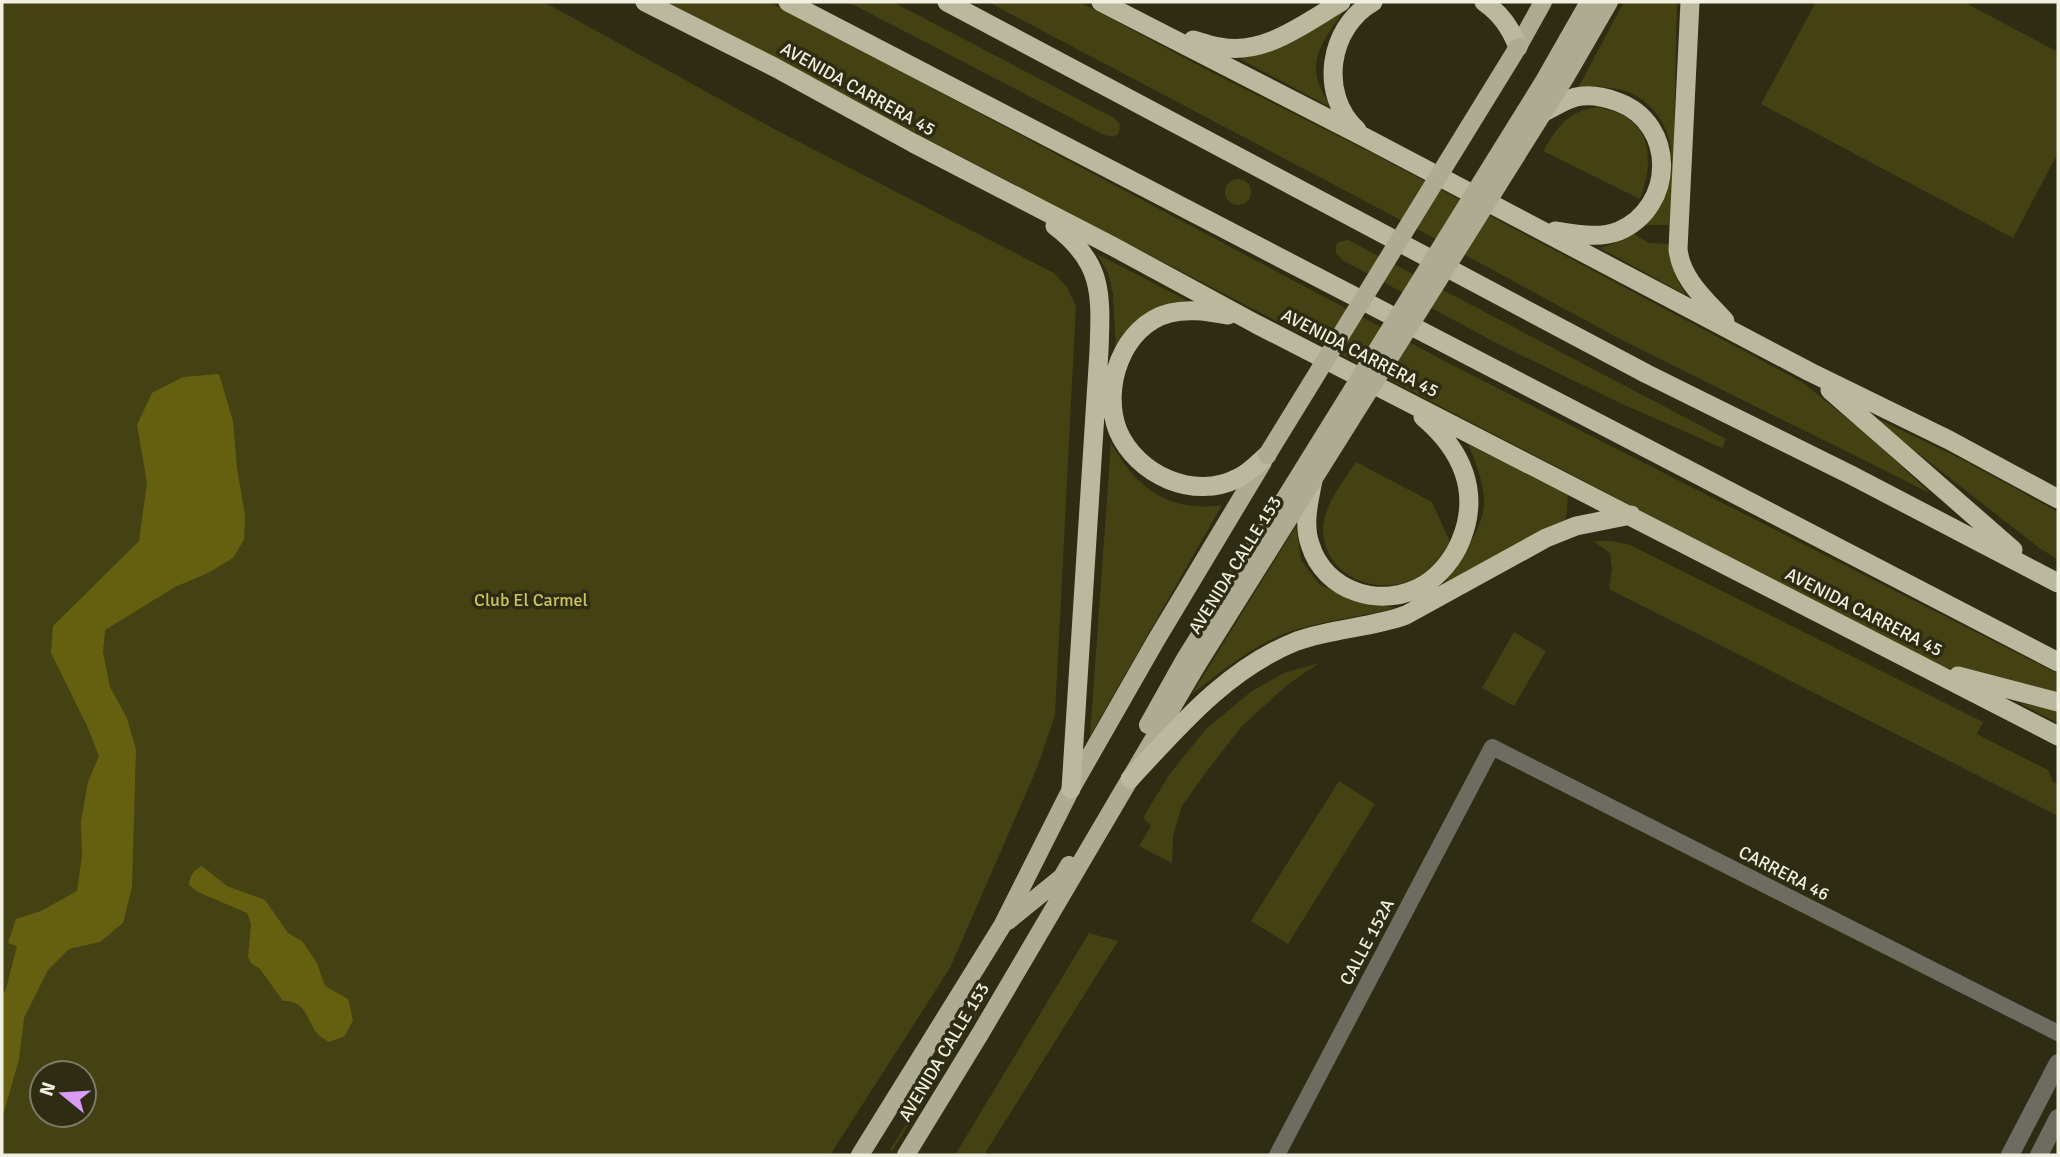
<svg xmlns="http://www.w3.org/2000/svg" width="2060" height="1157" viewBox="0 0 2060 1157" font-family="Signika,sans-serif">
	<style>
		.green { fill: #444113; fill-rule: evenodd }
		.water { fill: #656010 }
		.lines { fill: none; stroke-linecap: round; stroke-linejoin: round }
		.minor { stroke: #6c6c60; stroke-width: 16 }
		.tertiary { stroke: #6c6c60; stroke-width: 18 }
		.primary { stroke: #adac93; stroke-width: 18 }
		.trunk { stroke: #bab89d; stroke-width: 19 }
		.primary-bridge { stroke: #adac93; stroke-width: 18 }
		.labels { text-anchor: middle; stroke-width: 7; stroke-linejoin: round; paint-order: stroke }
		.street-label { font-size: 18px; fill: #f0efe0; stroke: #2e2d13 }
		.park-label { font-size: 18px; fill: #cbc45d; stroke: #2e2d13 }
	</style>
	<rect width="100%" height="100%" fill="#2e2d13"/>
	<path class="green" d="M2,2h542l230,127 280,144 12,13 10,20 -21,409 -18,53 -87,200 -120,187h-828zM42,1073h42v42h-42z
		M664,2h104l27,13 659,351 604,308v20l-119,-28z
		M848,2h45l221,116 6,7 -1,8 -6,4 -9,-2z
		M988,2h92l129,69 163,82 430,229 66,53 62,58 -308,-153 -227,-123z
		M1624,2h53l-5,223h-27c37,-36 38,-105 -12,-131 -16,-8 -37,-7 -54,-8z
		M1816,2h148l94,50v101l-45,85 -252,-134z
		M1344,11c-15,21 -34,43 -26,71 3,8 8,17 12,25l-90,-48c38,-7 70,-29 104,-48z
		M1597,107c11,3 23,5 31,11 27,20 22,55 12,81l-97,-48c15,-24 24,-40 54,-44z
		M1225 192a13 13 0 1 1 26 0a13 13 0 1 1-26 0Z
		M1631,232l18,11 19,1c2,19 8,35 18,51l-86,-47 13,-4z
		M1348,240l378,199 -4,9 -104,-46 -116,-56 -160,-86 -6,-7v-8l3,-3z
		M1097,254l91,47 -22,4 -50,47 -3,-58 -5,-21z
		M1868,414l95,46 95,52v48l-20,-13z
		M1111,443c25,45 58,70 111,62l-132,231z
		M1468,444l100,51 -2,24 -125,70c14,-23 40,-56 43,-82 1,-22 -8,-44 -16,-63z
		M1356,462l76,40 18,40c-10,15 -21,31 -38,38 -38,16 -88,-5 -89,-50 0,-24 20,-48 33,-68z
		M1296,526l5,34 18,24 29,14 47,10c-32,8 -65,12 -97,21 -40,12 -74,40 -106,65z
		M1593,541h19l18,4 353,177 -6,12 71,36 5,12 5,2v32l-449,-227 3,-20 -2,-16z
		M1514,632l32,19 -32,55 -32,-18z
		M1319,663l-32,22 -46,42 -37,48 -22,31 -9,30 -1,27 -33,-17 12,-20 -8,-8 26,-43 37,-46 46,-38 32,-18z
		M2019,703l39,7v13z
		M1339,781l36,23 -87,140 -37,-23z
		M1089,933l29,8 -134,214h-29z
		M986,995l2,2 -96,154 -2,-1z"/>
	<path class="water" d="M219,374l14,47 4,47 8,48 -1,24 -11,18 -25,15 -33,14 -70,43 -2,22 7,35 17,31 9,32 -4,137 -9,36 -23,19 -31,7 -21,21 -24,48 -5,41 -17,60v-124l4,-6 11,-43 -9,-3 8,-24 25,-8 36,-20 5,-35 -1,-35 7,-39 11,-26 -12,-30 -36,-73 2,-27 86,-85 8,-58 -10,-58 15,-32 31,-16z
		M202,866l25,20 38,14 23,33 14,8 15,22 8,23 23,13 5,21 -8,16 -16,6c-5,-3 -10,-6 -14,-11 -9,-15 -11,-31 -32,-30l-23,-32 -9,-6 -3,-6 3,-33 -4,-11 -49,-21 -9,-7c1,-10 4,-14 13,-19z"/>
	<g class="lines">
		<path class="minor" d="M1277,1155l215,-408 566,286"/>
		<path class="tertiary" d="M2010,1155l48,-92
			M2039,1155l19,-37"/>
		<path class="primary" d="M1518,47l25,-45
			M1148,725l37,-66 99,-159
			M1008,921l54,-44 7,-12
			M860,1155l142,-229 69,-137 84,-147 108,-180
			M906,1155l74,-121 217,-369"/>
		<path class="trunk" d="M645,2l131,66 137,75 201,104 142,77 802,412
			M788,2l1270,660
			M947,2l700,372 204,101 207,108
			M1101,2l265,136 444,234 139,68 109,59
			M1484,2c17,12 26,25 34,45
			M1690,2l-12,247c3,30 27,50 47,72
			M1193,40c9,2 18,6 27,7 44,9 85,-24 121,-45
			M1542,113c11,-5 22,-13 34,-16 14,-3 29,0 42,5 59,22 57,105 1,129 -20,8 -43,3 -64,0
			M1357,130c-39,-36 -28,-103 16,-128
			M1055,226c49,37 46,69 44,125l-28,438
			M1228,315c-19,-3 -38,-7 -58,-2 -48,12 -69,75 -52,118 19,44 76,70 120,47 11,-5 20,-15 29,-23
			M1830,390l183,160
			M1313,480c-4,21 -10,44 -3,64 14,48 72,66 114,41 16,-10 30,-27 37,-45 20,-49 0,-91 -38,-123
			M1958,676l100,26
			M1130,779c49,-53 98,-111 167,-138 36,-13 74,-13 109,-26l140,-77 30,-12 55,-11"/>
		<path class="primary-bridge" d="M1267,455l251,-408
			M1284,500l260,-419 45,-79
			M1197,665l368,-587 44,-76"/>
	</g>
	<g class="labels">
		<g class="street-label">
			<text transform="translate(858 89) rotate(29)" y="6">AVENIDA CARRERA 45</text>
			<text transform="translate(1360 353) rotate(27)" y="6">AVENIDA CARRERA 45</text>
			<text transform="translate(1235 565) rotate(-58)" y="6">AVENIDA CALLE 153</text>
			<text transform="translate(1864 612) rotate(27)" y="6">AVENIDA CARRERA 45</text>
			<text transform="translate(1784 873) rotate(27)" y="6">CARRERA 46</text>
			<text transform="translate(1367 942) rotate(-62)" y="6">CALLE 152A</text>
			<text transform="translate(944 1052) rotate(-59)" y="6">AVENIDA CALLE 153</text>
		</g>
		<g class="park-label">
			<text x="531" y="606">Club El Carmel</text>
		</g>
	</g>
	<rect width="2060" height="1157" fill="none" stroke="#f0efe0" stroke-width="7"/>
	<g transform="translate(63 1094) rotate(288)"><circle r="33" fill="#2e2d13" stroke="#7c7b65" stroke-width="2"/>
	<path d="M0-5L12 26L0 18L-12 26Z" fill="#da9af6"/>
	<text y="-10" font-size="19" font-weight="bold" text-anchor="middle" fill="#f0efe0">N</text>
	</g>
</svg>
